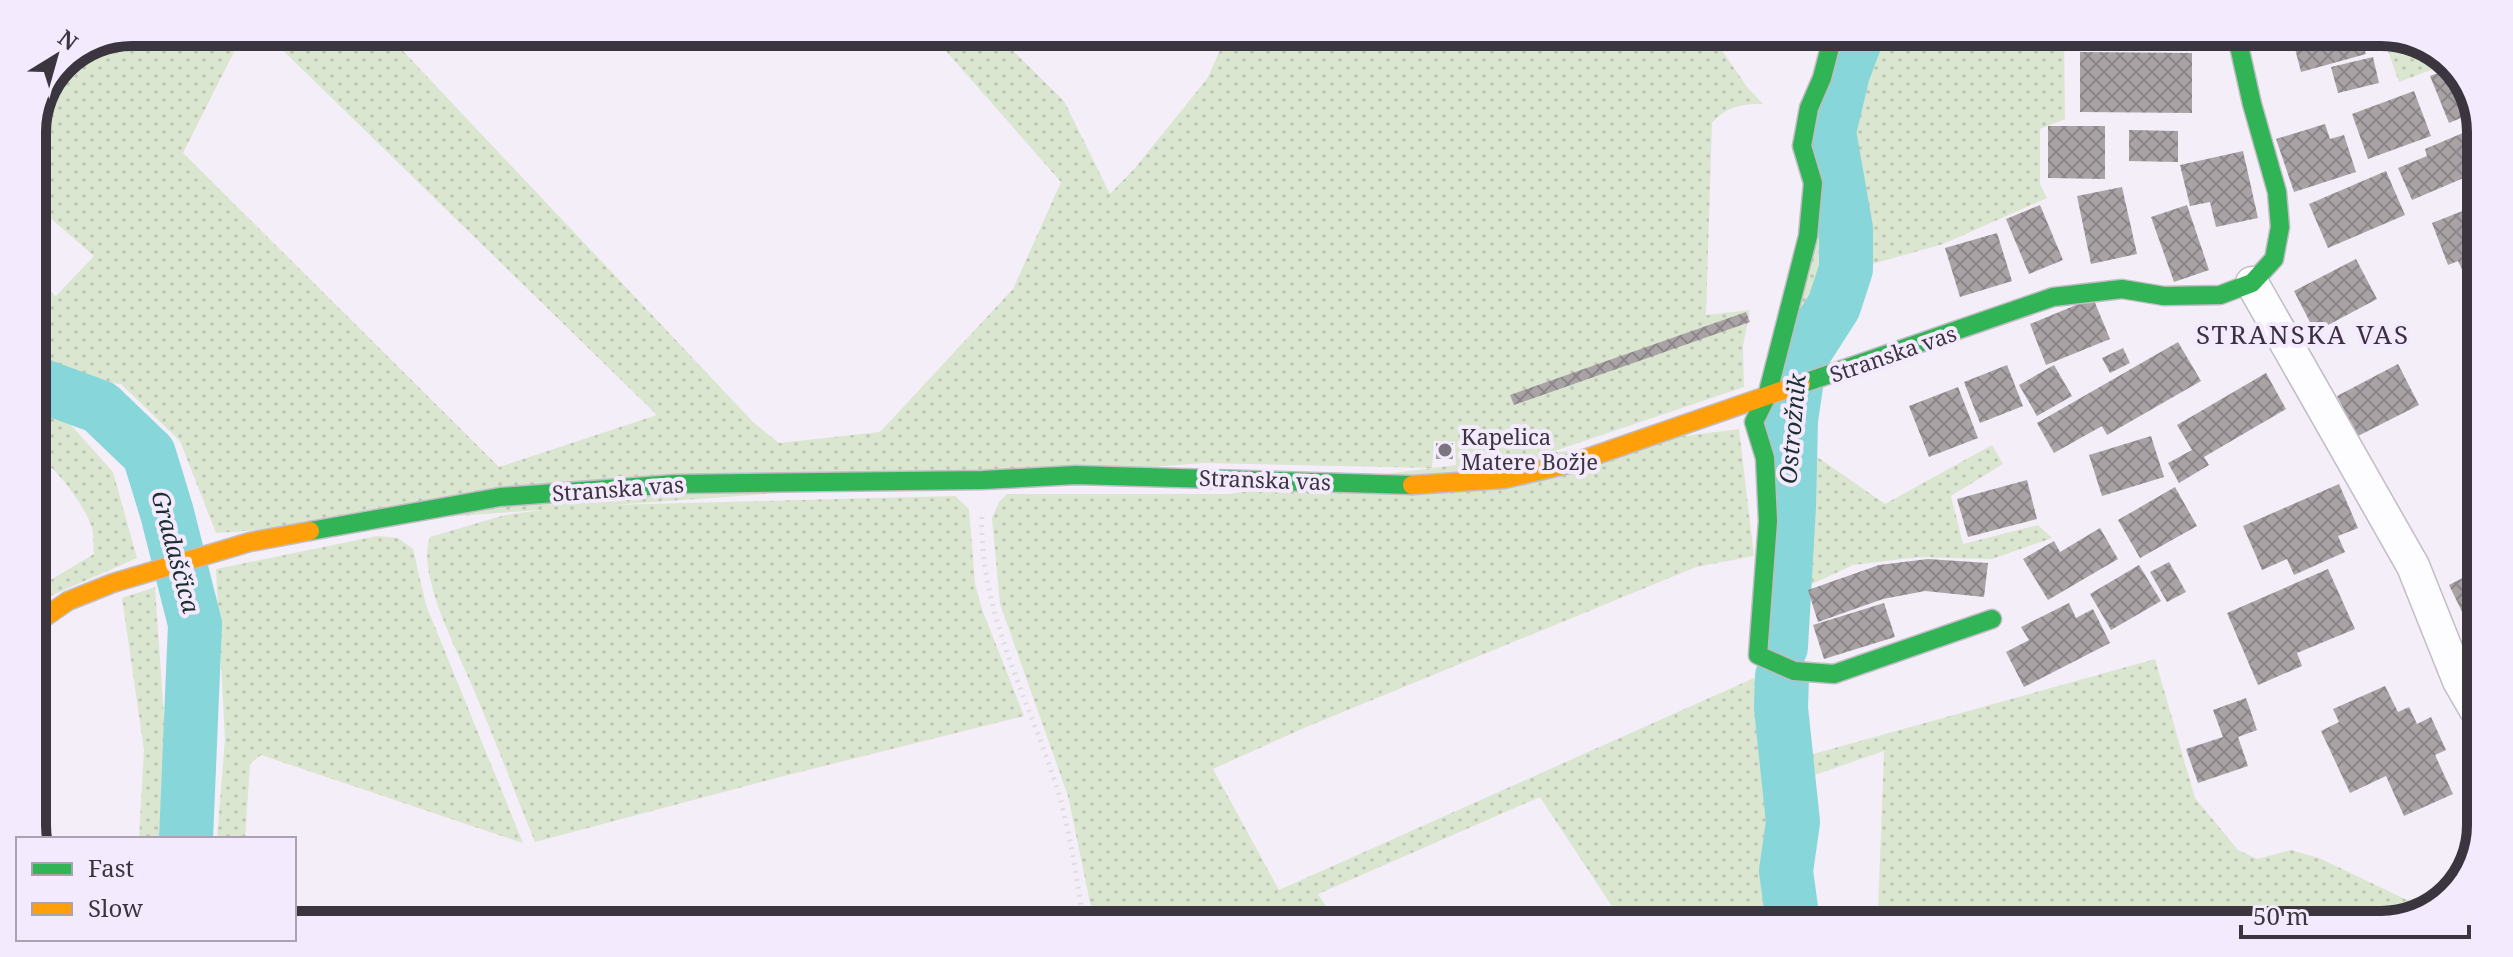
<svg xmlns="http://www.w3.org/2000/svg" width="2513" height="957" viewBox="0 0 2513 957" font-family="'Noto Serif',serif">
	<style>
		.green { fill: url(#green-dots) }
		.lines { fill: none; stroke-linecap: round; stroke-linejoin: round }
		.river { stroke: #87d6da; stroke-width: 54 }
		.building { fill: url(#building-cross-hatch) }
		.street-casing { stroke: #c1bcc5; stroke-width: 35 }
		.fast-casing { stroke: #c1bcc5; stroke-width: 21 }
		.slow-casing { stroke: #c1bcc5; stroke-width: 21 }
		.path { stroke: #dfdde0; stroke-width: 5; stroke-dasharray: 2 6; stroke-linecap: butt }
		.street { stroke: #fdfcfe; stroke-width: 32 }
		.fast { stroke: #30b455; stroke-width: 18 }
		.slow { stroke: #ff9f0a; stroke-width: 18 }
		.poi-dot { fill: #7b767f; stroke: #f4eafd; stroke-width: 3 }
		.labels { text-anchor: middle; stroke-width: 8; stroke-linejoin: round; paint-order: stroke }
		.street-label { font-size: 22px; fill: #3a353e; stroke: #f4eafd }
		.poi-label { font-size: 22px; fill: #3a353e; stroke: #f4eafd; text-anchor: start }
		.water-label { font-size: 24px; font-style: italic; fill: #1b2f30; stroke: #f4eafd }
		.quarter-label { font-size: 26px; letter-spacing: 2px; fill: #3b3143; stroke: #f4eafd }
		.rim { fill: none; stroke: #3a353e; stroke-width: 10 }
	</style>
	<defs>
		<pattern id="green-dots" width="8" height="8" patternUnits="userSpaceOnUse" patternTransform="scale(2)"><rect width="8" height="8" fill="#dbe6d0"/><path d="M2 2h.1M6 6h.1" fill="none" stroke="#bdc6b4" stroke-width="1.8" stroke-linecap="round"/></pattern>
		<pattern id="building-cross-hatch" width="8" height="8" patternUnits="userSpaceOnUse" patternTransform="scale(2)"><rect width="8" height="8" fill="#aaa3a6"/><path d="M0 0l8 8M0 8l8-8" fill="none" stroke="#8b8689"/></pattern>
	</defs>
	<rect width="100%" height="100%" fill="#f4eef9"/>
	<path class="green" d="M133,32h111l-61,121 316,314 158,-52 -393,-383 122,1 368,390 25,20 101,-11 133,-143 48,-107 -130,-148h65l68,67 46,93 25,-26 72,-89 20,-44 485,1 35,51 16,17c-22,0 -36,2 -51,19l-6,192 44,-5 -7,36 1,41 -219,74 -69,8 -1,-27 -21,-1 -2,27 -227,-5 -989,70 -36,-92 -59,-57 -21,-2 -68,-26v-78l24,18 38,-40 -62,-54v-76l30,-65z
		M1840,36l228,1 -4,1 1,81 -25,10v55l7,14 -104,46 -71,20c-19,36 -46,62 -62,100l-21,5 23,-220z
		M2383,37h30l36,26 -50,19z
		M1800,398l3,49 82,57 107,-59 11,19 -52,32 12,48 75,-19 14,13 -60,21 -73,-2 -66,8 -47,22 -4,74 -29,-13 -2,-225z
		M32,404l30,11 51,57 24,86 -105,46v-13l62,-37c-1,-8 0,-18 -2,-26 -7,-23 -39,-65 -60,-76z
		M1739,429l15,127 -58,11 -392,161 -91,41 66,121 475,-212 52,11v67l349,-97 40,139 43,52 19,9 34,-9 28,8 88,42 32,-8 5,9 -3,4 -60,20 -521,-1 18,-13 6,-160 -78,27 -1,122 -4,24 -178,-1 -83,-126 -222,97 19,28h-243l-26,-126 -68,-192 -8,-86 7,-16 8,-8h221z
		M955,496l14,13 6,75 7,25 42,107 -240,60 -249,66c-21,-51 -40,-103 -62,-154 -15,-37 -57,-113 -43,-151l75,-22 66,-9z
		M377,536l21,2 15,11 13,56 97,238 -262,-88 -11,9 -5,75h-28l8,-100 -9,-170z
		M155,587l10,145 -6,107h-20l5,-89 -22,-152z"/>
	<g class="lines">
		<path class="river" d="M32,382l68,25 49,47 18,59 28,111 -9,215
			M1781,647l8,-141 2,-86 9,-61 34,-53 12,-37v-40l-17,-97 14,-59 14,-37
			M1782,676l-1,32 12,114 -7,49 5,37 -4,16"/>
	</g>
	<path class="building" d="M2292,37h69l5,17 -65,18z
		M2080,52l112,1v60l-112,-1z
		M2373,57l6,26 -41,10 -7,-26z
		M2454,67l6,4 15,41 -26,11 -19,-47z
		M2414,91l17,45 -63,23 -16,-45z
		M2325,124l5,15 14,-4 12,37 -62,20 -18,-53z
		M2048,126h57v53l-57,-1z
		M2477,127l4,9 -1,35 -68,29 -14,-32 29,-12 -2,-7z
		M2129,130l49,1v31l-49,-1z
		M2243,151l15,67 -42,9 -6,-25 -20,4 -10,-41z
		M2386,171l19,44 -77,33 -19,-44z
		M2122,187l15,67 -46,10 -14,-68z
		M2480,204v65l-15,7 -7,-15 -10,4 -16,-42z
		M2040,205l23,55 -34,14 -23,-55z
		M2187,205l22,65 -35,12 -23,-65z
		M1997,233l15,48 -52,16 -15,-49z
		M2356,259l21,40 -62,33 -21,-41z
		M2093,298l17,41 -64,26 -16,-41z
		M1746,312l4,10 -236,83 -4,-10z
		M2178,342l23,39 -94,54 -5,-9 -48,27 -17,-30z
		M2123,348l7,15 -20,10 -8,-15z
		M2398,364l21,41 -61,31 -21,-40z
		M2007,365l16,41 -43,17 -16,-41z
		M2054,365l18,31 -35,20 -18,-31z
		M2266,373l20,36 -82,48 5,8 -30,18 -11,-20 24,-13 -15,-25z
		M1958,387l20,51 -49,19 -20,-51z
		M2151,436l13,41 -62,19 -13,-41z
		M1436,443h17v16h-17z
		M2027,480l10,39 -69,18 -11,-38z
		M2339,484l19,44 -20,8 7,16 -51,23 -7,-16 -25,11 -19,-44z
		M2175,487l22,39 -57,32 -22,-38z
		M2100,528l18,31 -70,41 -25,-41 31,-18 6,11z
		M1928,559l60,4 -4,34 -59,-6 -42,8 -65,23 -10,-32 71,-25z
		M2169,562l17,30 -19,10 -17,-30z
		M2139,565l22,36 -50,29 -21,-36z
		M2328,569l27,60 -58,24 5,13 -44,19 -31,-72z
		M2478,570l-1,54 -7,4 -21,-43z
		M1884,603l11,34 -71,22 -11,-34z
		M2069,603l7,15 17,-9 17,34 -86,44 -18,-35 23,-12 -8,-13z
		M2385,686l13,26 11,-5 8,17 14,-7 15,33 -11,5 18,39 -49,22 -18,-40 -36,17 -29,-62 18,-9 -6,-13z
		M2246,698l11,32 -19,7 10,29 -50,17 -12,-34 37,-12 -10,-27z"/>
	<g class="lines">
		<defs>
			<path id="street" d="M2252,283l161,283 46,115 18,31"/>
			<path id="fast" d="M1833,36l-11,42 -13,30 -7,38 11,37 -5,53 -41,160 -13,26 11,36 3,63 -10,134 36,16 40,3 158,-55
				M1801,384l252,-87 69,-8 42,7 56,-1 32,-12 22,-24 6,-32 -3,-35 -25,-88 -15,-67
				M310,531l190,-34 174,-13 309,-4 93,-5 336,10"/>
			<path id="slow" d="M1412,485l92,-6 69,-16 228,-79
				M32,626l36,-25 45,-18 137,-41 60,-11"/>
		</defs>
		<use href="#street" class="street-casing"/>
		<use href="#fast" class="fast-casing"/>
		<use href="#slow" class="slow-casing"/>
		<path class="path" d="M982,517c-3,94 46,180 74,268 14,44 20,91 28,137"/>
		<use href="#street" class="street"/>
		<use href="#fast" class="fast"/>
		<use href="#slow" class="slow"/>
	</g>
	<circle class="poi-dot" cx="1445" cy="450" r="8"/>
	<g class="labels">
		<g class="street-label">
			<text transform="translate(1893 354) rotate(-19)" y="8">Stranska vas</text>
			<text transform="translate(1265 480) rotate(2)" y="8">Stranska vas</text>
			<text transform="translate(618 489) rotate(-4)" y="8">Stranska vas</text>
		</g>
		<g class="poi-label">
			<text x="1461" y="445">Kapelica<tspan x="1461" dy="25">Matere Božje</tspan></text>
		</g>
		<g class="water-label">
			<text transform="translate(1793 429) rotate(-85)" y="8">Ostrožnik</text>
			<text transform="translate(175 552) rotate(75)" y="8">Gradaščica</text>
		</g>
		<g class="quarter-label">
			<text x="2303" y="344">STRANSKA VAS</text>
		</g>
	</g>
	<path d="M0 0H2513V957H0ZM132 46H2381A86 86 0 0 1 2467 132V825A86 86 0 0 1 2381 911H132A86 86 0 0 1 46 825V132A86 86 0 0 1 132 46Z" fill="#f4eafd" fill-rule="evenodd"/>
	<path class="rim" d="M132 46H2381A86 86 0 0 1 2467 132V825A86 86 0 0 1 2381 911H132A86 86 0 0 1 46 825V132A86 86 0 0 1 132 46Z"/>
	<rect x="16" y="837" width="280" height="104" fill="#f4eafd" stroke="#aaa2b1" stroke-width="2"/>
	<rect x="32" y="863" width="40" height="12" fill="#30b455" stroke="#aaa2b1" stroke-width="2"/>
	<text x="88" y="877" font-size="24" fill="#3a353e">Fast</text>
	<rect x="32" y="903" width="40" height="12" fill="#ff9f0a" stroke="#aaa2b1" stroke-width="2"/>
	<text x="88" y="917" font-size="24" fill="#3a353e">Slow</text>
	<g transform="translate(56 56) rotate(37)" stroke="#f4eafd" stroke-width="6" paint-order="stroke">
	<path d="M0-6L14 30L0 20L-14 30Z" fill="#3a353e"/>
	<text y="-12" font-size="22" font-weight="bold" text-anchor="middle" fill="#3a353e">N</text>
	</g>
	<path d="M2241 925v12h228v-12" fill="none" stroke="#3a353e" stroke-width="4"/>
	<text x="2253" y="925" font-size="24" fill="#3a353e" stroke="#f4eafd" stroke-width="6" paint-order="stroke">50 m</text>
</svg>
